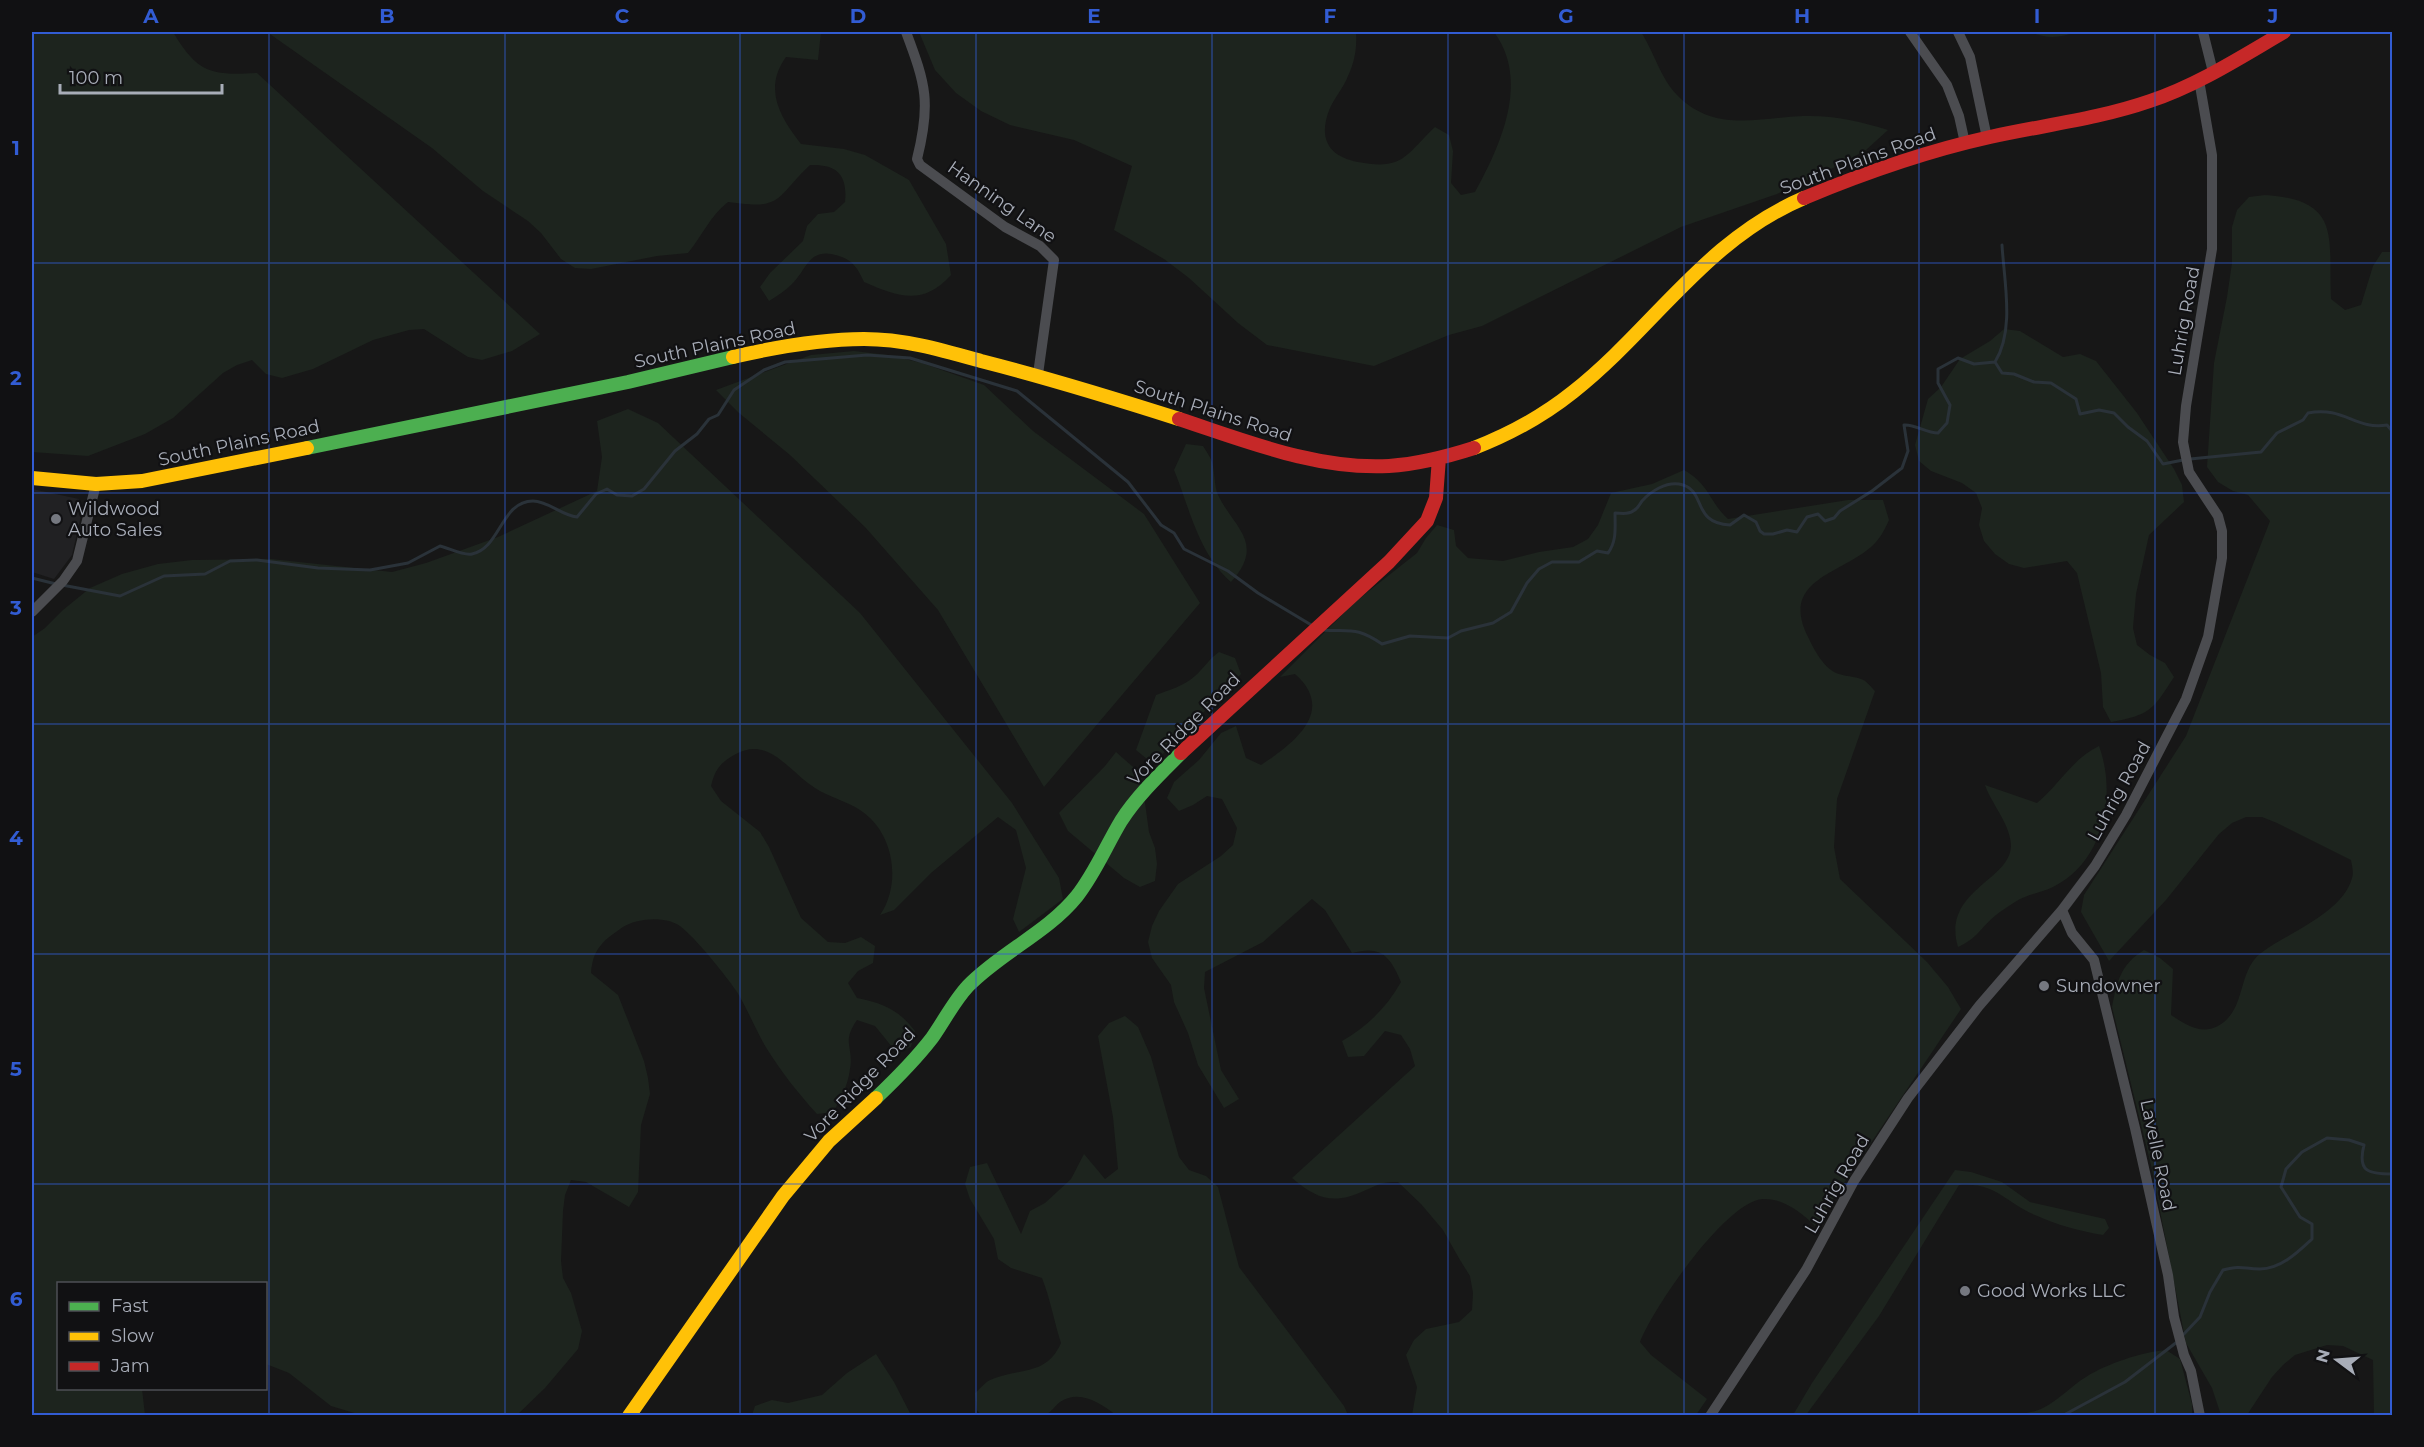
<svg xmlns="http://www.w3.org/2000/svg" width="2424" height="1447" viewBox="0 0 2424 1447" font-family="Montserrat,sans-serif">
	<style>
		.built { fill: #212123 }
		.green { fill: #1d241e }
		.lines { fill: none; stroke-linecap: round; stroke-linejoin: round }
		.stream { stroke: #2a3239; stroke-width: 3 }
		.street { stroke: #4b4c50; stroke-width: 10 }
		.fast { stroke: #4caf50; stroke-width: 14 }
		.slow { stroke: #ffc107; stroke-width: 14 }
		.jam { stroke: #c62828; stroke-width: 14 }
		.grid { fill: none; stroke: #325cd3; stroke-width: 1.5; stroke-opacity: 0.55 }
		.poi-dot { fill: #757880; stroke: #111113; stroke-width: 2 }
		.labels { text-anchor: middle; stroke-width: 4.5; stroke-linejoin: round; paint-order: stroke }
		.street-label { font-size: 18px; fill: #a8adb8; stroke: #111113 }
		.poi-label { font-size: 18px; fill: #a8adb8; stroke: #111113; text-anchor: start }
		.neatline { fill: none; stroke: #325cd3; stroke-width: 2 }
		.grid-label { font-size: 20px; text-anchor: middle; font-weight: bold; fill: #325cd3 }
	</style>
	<rect width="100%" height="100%" fill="#171717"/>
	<path class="built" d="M32,489l47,10 2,17 -9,39 -18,24 -22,-7z"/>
	<path class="green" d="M32,32h141c24,40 37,44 84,41l283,261 -28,17 -30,9 -14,-3 -44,-28 -15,1 -36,10 -60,29 -31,9 -16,-4 -14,-14 -15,5 -14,8 -50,45 -28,16 -57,22 -56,-4z
		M267,32h554l-3,28 -32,-3c-23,32 -6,60 15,87l43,5 21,6 44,25 37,64 5,31c-28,31 -52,22 -87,7 -6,-13 -11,-22 -25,-26 -30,-10 -31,12 -47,28 -7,7 -15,12 -23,17l-9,-14 10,-14 33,-32 4,-15 11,-12 16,-2 11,-10c3,-28 -9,-38 -35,-37 -36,34 -26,45 -82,37 -18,14 -26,34 -40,51l-31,3 -66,13 -16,-1 -14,-9 -20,-26 -13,-12 -45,-30 -51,-43z
		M919,32h437c1,16 -1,29 -8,44 -4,11 -13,21 -18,32 -12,29 -3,48 28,54 46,9 48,-8 77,-35l14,8 4,16 -2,32 10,12 14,-3c26,-47 55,-112 19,-160h147c13,20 19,45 36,63 37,38 81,23 126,21 30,-1 57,5 85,14l-22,20 -31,17 -58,27 -96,33 -199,99 -33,9 -75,31 -107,-21 -29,-22 -49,-45 -25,-19 -50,-29 18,-64 -58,-26 -64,-15 -29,-14 -25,-18 -21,-23z
		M2031,32h45c-14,6 -31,7 -45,0z
		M2265,195c78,5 63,43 66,104l14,11 16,-5 12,-39 9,-14h10v1163h-18l-1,-55 -30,-14 -16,-1 -32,10 -12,10 -11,12 -25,38h-26l-9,-27 -26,-45 -35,-178 -39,-158c5,-26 9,-43 32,-57l16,8 13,11 -2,46c15,10 30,20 47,11 29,-16 19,-55 43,-73 26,-20 82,-40 91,-75 2,-5 0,-12 -1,-18l-74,-37 -15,-6h-16l-14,6 -13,11 -53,66 -57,61 -28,-49 3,-17 102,-159 84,-215 -22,-26 -15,-4 -15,-9 -11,-15 7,-104 13,-66 5,-34v-36l5,-17 12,-13z
		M2004,329l16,2 43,26 17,-3 16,7 41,52 37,56 8,16 2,17 -35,33 -13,59 -3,34 4,17 13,10 15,8 9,14c-21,33 -24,38 -63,45l-8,-15 -2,-34 -24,-100 -10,-12 -43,7 -15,-4 -14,-10 -11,-13 -5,-16 3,-17 -6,-15 -14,-10 -31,-12 -12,-10 -4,-16 13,-46 13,-12 19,-28 30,-18z
		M854,351l34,4 34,8 62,22 49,46 111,83 56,89 -156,184 -106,-177 -73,-83 -75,-72 -51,-42 -23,-23 95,-35z
		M628,409l30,14 202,190 152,190 47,75 4,21 -44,33 -6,-13 13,-51 -10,-38 -18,-13 -67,56 -37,37 -14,5c22,-32 14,-83 -20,-105 -14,-9 -31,-13 -45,-22 -28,-18 -46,-53 -81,-33 -15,9 -19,15 -23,31l10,15 39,31 9,15 32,71 27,24 17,1 16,-6 14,9 -2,17 -15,8 -10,12 9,15c26,5 42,12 58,33l-4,16 -14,6 -22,-27 -18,-6c-16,23 -3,26 -7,49 -2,16 -9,30 -17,43l-16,2c-19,-21 -35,-41 -50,-65 -11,-18 -19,-39 -30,-57 -10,-15 -42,-55 -57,-66 -15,-10 -42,-8 -57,1 -20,14 -30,21 -32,46l27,22 26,66 4,17 2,16 -9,31 -3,67 -9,15 -43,-25 -15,-2 -6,15 -2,16 -2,50 2,17 8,15 11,38 -4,18 -33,39 -28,27h-156l-30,-9 -42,-33 -23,-9v-80h-208v104l84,1 3,26h-113v-778l13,-9 18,-18 27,-22 32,-14 36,-10 34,-4 79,-1 121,13 34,-9 72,-26 99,-46 5,-34 -5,-36z
		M1186,444l17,2c3,5 7,10 9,16 3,11 2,23 6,33 16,33 48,48 13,87 -33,-29 -41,-73 -57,-112z
		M1684,470c26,15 24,30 44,49l120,-19h35l6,20c-5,11 -9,19 -18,27 -31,27 -90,33 -64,88 6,12 13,27 24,35 9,7 20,5 30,9 5,1 10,8 14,12l-38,108 -3,48 6,32 87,83 21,25 13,22 -146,217c-13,-13 -32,-28 -52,-27 -37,2 -110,109 -123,143l11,13 56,44 -11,16h-284l5,-28 -11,-32 8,-15 12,-11 33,-7 13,-12 1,-17 -3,-17 -10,-16 -17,-30 -22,-26 -23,-22c-17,0 -18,2 -32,8 -32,15 -48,10 -74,-12l123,-112 -5,-17 -9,-14 -16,-4 -21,25 -16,1 -6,-16c25,-14 45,-34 59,-59 -11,-26 -20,-37 -49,-29l-27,-43 -13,-11 -49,43 -58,30 -1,16 17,82 18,29 -15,9 -26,-43 -10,-32 -14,-31 -3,-17 -19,-27 -4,-16 4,-16 7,-15 19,-27 43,-28 12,-11 4,-17 -15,-29 -15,-3 -14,9 -14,6 -12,-13 7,-16 25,-22 22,-27 15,-7 10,32 15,7c32,-21 76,-54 34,-91l-15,3 75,-75 62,-49 9,-15 11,-13 17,5 2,16 12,12 35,3 36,-9 34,-5 15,-8 10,-14 13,-32 41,-9z
		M1219,652l16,6 6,16 -88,90 -17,-14 20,-55c13,-5 28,-9 39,-19 9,-8 14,-17 24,-24z
		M2099,746c18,49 5,116 -46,141 -12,6 -26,7 -38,15 -6,4 -13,8 -19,13 -16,13 -18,23 -38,32 -17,-57 55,-67 53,-103 -2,-22 -19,-39 -26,-59l52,18c22,-18 36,-45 62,-57z
		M1116,752l25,22 8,58 6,16 2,16 -2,17 -15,6 -16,-9 -56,-47 -9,-18 46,-47z
		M1125,1016l13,11 13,30 28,100 10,13 17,6 12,11 21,80 105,139 4,9h-232c-16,-12 -36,-26 -56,-13 -5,4 -9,10 -14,13h-65l-4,-5 -2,-17c5,-4 9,-10 15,-13 29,-13 56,-3 71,-37 -7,-22 -11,-45 -19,-65l-31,-10 -13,-9 -4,-20 -24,-40 -5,-15 5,-17 17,-4 34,71 9,-23 15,-8 26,-24 13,-25 21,25 13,-10 -5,-52 -15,-81 11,-13z
		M1955,1170l16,2 31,10 28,20 75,17 4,9 -6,7c-24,-4 -46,-10 -68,-20 -31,-13 -38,-33 -76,-30l-80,131 -73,99h-13l19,-32z
		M2166,1350l14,9 12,45v11l-181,1c12,-3 22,-3 32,-8 16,-8 28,-22 43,-31 20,-13 56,-25 80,-27z
		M876,1354l18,28 17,33h-159l3,-9 17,-6 16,3 34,-8 25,-22z"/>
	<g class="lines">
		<path class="stream" d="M1995,362c20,-32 9,-81 7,-117
			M2190,459l71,-7 16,-19 26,-13 5,-7c36,-7 47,17 79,12l5,6
			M32,578l24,6
			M62,585l58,11 44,-20 41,-2 25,-13 27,-1 61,8 52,2 38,-7 32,-17c9,2 23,10 32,8 28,-5 29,-53 61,-53 15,0 28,14 44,16l19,-23 11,-5 10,6 15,1 12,-7 31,-38 22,-17 12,-15 9,-4 16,-25 30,-20 21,-8 82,-7 43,3 107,33 111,91 33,43 13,8 10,16 44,22 30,22 55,33
			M1322,630c28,2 34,-4 60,14l28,-8 38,2 13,-7 32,-8 18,-11 16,-29 12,-14 13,-7h27l18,-11 11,2c9,-12 7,-26 7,-40 6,0 13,2 18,-2 5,-2 6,-6 9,-10 9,-10 24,-19 37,-17 29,5 11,39 51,41l14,-10 12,7 4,9 4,3h9l14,-4 10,2 10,-15 11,-3 7,7 9,-3 6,-7 32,-20 30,-23 6,-17 -4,-26c11,-1 22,8 34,8l9,-10 3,-18 -12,-22v-14l20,-11 16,6 21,-2 7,11 12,1 20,8 17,1 25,16 4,15 19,-4 15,3 14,14 19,14 16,23 20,-4
			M2183,1335l17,-18 10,-25 13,-22c20,-5 20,-1 37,-1 21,0 38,-17 52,-30v-15l-12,-7 -19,-30 5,-18 16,-17 25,-14 22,2 15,5c-7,27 5,29 28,29
			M2062,1416l63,-34 52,-40"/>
		<path class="street" d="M906,32c20,53 25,71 11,127l3,6 85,62 35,19 14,14 -16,114
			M1910,32l37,53 12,31 6,27
			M1958,32l12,25 17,81
			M2203,32l10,40
			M32,612l31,-31 14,-20 19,-77
			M2062,910l10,23 22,27 41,168 33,147 6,42 10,38 7,16 9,45
			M1710,1416l96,-146 48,-89 54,-83 71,-92 83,-96 33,-44 31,-51 60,-116 22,-62 14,-79v-27l-4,-15 -29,-44 -6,-30 3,-36 26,-157v-94l-13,-75"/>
		<path class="fast" d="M307,448l321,-66 105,-25
			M876,1098c20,-19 39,-38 56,-60 12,-17 22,-37 36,-52 33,-34 79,-53 109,-90 18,-23 29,-50 44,-75 16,-25 39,-47 60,-68"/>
		<path class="slow" d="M733,357c43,-10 87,-18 131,-18 41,0 78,11 117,22 67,17 132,37 198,58
			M1474,448c36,-14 69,-32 99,-56 81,-64 132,-152 231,-194
			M32,478l64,6 46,-3 165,-33
			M629,1416l154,-220 46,-55 47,-43"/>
		<path class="jam" d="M1804,198c60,-25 123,-47 186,-61 54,-12 108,-18 160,-36 48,-16 91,-44 134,-69
			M1179,419c67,22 138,51 210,47 29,-2 57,-9 85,-18
			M1181,753l208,-191 38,-41 9,-23 3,-40"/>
	</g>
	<path class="grid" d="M269,32v1384M505,32v1384M740,32v1384M976,32v1384M1212,32v1384M1448,32v1384M1684,32v1384M1919,32v1384M2155,32v1384M32,263h2360M32,493h2360M32,724h2360M32,954h2360M32,1184h2360"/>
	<g class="poi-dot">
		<circle cx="56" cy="519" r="6"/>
		<circle cx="2044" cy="986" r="6"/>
		<circle cx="1965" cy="1291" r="6"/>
	</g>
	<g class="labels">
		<g class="street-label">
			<text transform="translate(1858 161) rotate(-20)" y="6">South Plains Road</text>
			<text transform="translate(1002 202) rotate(35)" y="6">Hanning Lane</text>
			<text transform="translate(2184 321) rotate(-80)" y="6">Luhrig Road</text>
			<text transform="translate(715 345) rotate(-12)" y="6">South Plains Road</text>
			<text transform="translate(1213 411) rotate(18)" y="6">South Plains Road</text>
			<text transform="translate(239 443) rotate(-12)" y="6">South Plains Road</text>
			<text transform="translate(1184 729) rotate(-45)" y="6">Vore Ridge Road</text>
			<text transform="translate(2119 791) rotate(-61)" y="6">Luhrig Road</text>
			<text transform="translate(860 1085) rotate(-46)" y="6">Vore Ridge Road</text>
			<text transform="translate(2158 1155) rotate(78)" y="6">Lavelle Road</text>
			<text transform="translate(1837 1184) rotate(-60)" y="6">Luhrig Road</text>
		</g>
		<g class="poi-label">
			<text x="68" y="515">Wildwood<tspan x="68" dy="21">Auto Sales</tspan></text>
			<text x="2056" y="992">Sundowner</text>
			<text x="1977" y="1297">Good Works LLC</text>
		</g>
	</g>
	<rect width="2424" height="1447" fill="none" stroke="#111113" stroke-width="66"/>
	<rect x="57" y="1282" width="210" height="108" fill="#111113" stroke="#4d4f55" stroke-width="1.5"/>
	<rect x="69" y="1302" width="30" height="9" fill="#4caf50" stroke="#4d4f55" stroke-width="1.5"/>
	<text x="111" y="1312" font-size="18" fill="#a8adb8">Fast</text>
	<rect x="69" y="1332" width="30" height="9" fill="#ffc107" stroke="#4d4f55" stroke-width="1.5"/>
	<text x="111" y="1342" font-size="18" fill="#a8adb8">Slow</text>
	<rect x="69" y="1362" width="30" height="9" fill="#c62828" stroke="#4d4f55" stroke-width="1.5"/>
	<text x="111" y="1372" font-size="18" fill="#a8adb8">Jam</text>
	<g transform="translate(2337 1360) rotate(286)" stroke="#111113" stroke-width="4.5" paint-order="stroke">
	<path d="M0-4.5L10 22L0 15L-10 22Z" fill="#a8adb8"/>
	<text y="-9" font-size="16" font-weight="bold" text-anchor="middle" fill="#a8adb8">N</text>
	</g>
	<path d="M60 84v9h162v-9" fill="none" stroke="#a8adb8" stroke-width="3"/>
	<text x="69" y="84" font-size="18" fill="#a8adb8" stroke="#111113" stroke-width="4.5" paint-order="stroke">100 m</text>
	<rect x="33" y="33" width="2358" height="1381" class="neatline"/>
	<g class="grid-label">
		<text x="151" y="23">A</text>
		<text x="387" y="23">B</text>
		<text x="622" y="23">C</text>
		<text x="858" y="23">D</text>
		<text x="1094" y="23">E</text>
		<text x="1330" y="23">F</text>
		<text x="1566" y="23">G</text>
		<text x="1802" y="23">H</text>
		<text x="2037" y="23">I</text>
		<text x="2273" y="23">J</text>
		<text x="16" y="155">1</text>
		<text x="16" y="385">2</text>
		<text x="16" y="615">3</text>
		<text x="16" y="845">4</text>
		<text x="16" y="1076">5</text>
		<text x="16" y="1306">6</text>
	</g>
</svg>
